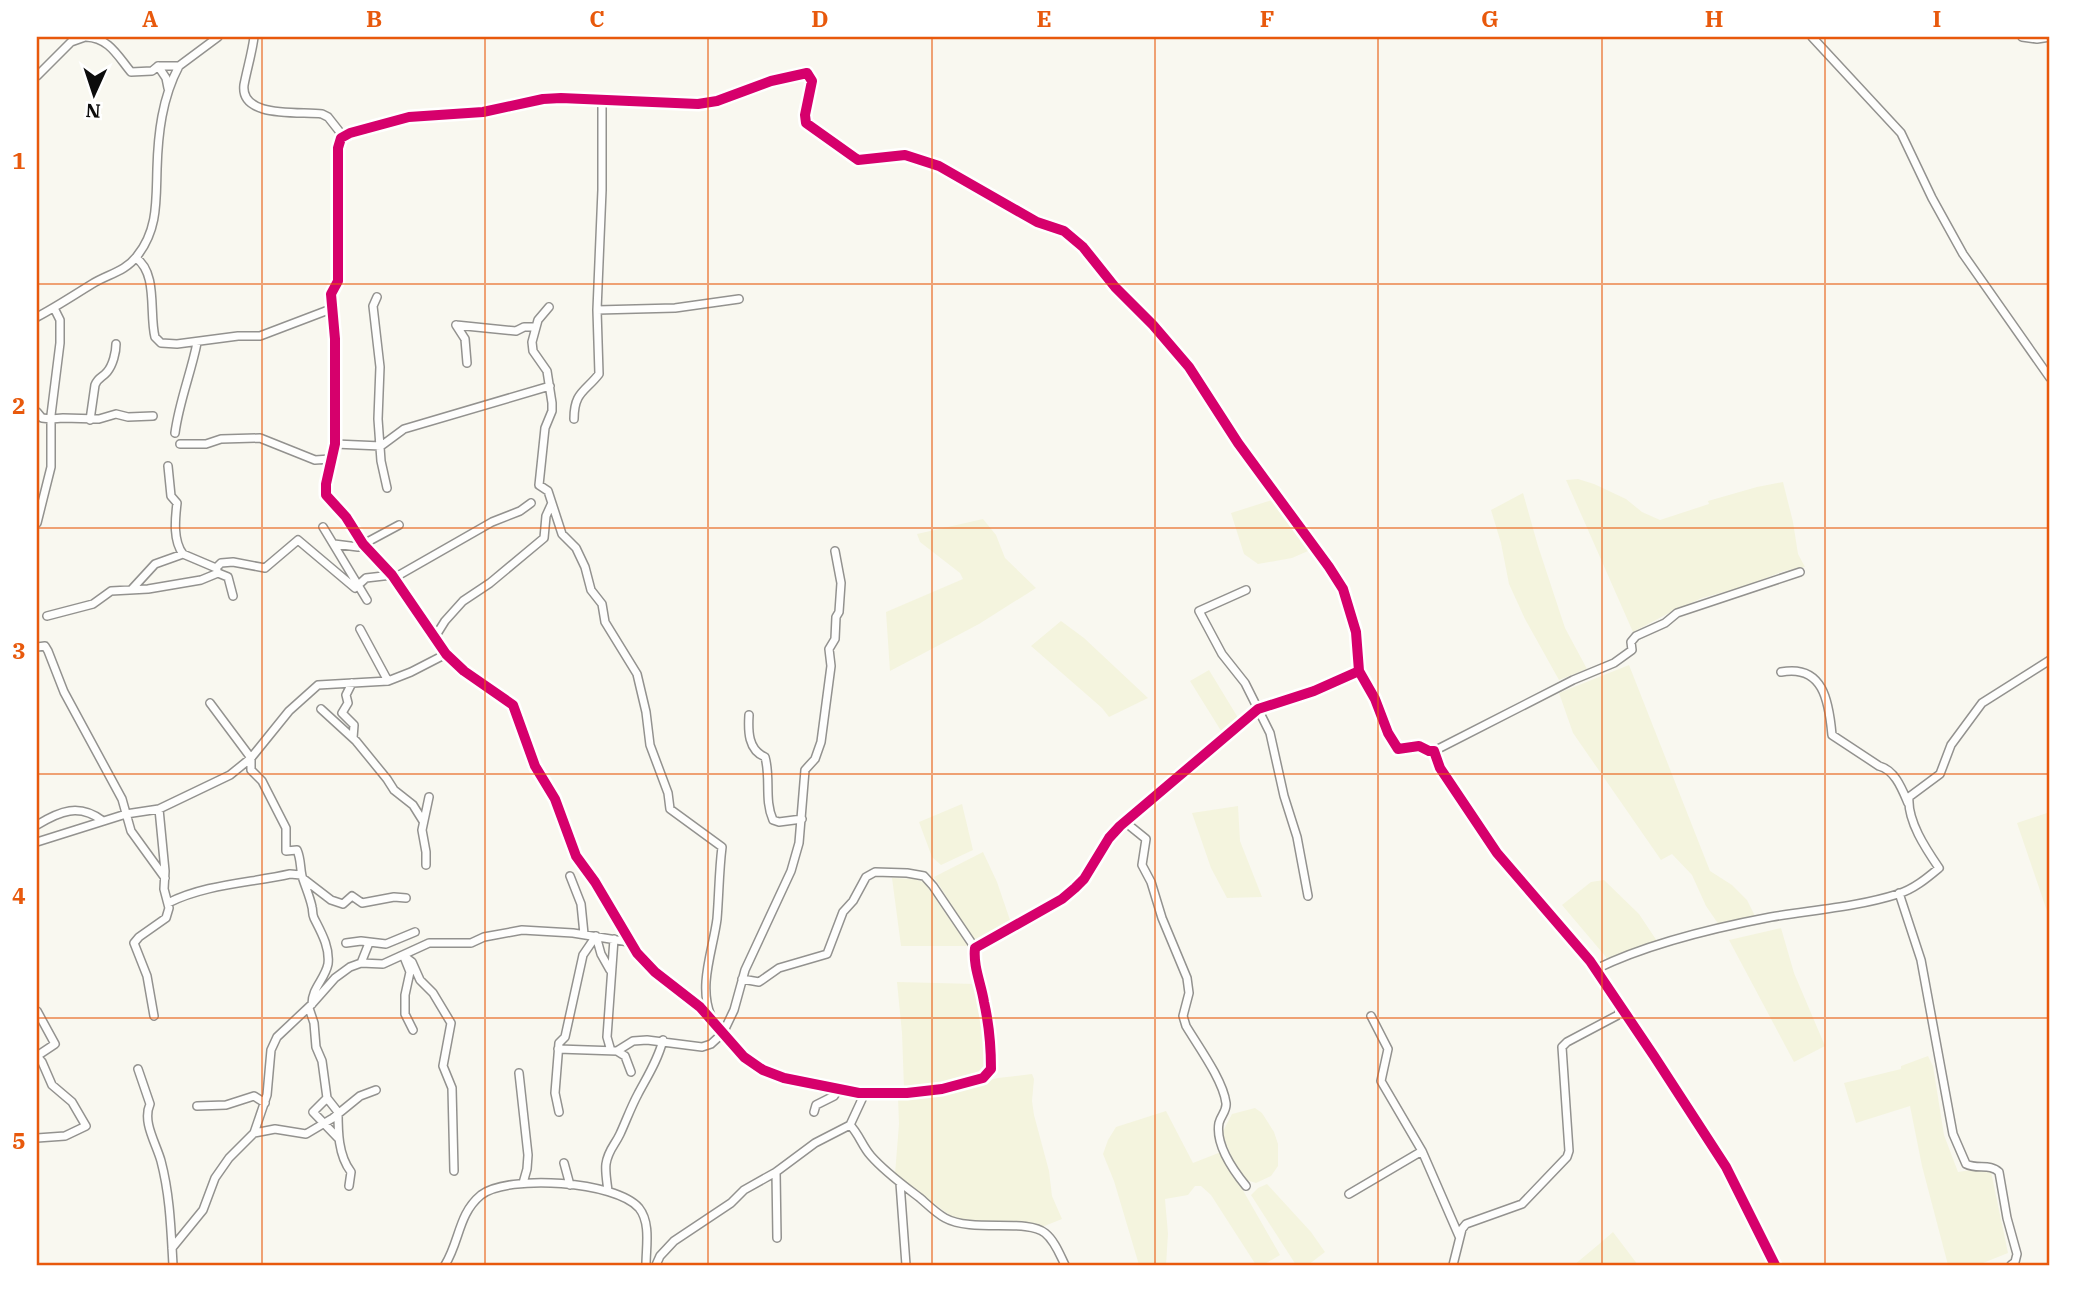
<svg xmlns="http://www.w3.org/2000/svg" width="2087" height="1302" viewBox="0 0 2087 1302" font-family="'IBM Plex Serif',serif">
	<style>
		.farmland { fill: #f4f4de }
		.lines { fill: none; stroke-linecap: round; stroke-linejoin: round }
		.minor-casing { stroke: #93928f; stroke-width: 10 }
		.minor { stroke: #fefefd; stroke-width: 7 }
		.cycleway-casing { stroke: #fff; stroke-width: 15 }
		.cycleway { stroke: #d6006c; stroke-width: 10 }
		.grid { fill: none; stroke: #e8590c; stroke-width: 2; stroke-opacity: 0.55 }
		.neatline { fill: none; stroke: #e8590c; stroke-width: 2.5 }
		.grid-label { font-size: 23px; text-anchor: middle; font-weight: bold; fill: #e8590c }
	</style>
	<rect width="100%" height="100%" fill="#f9f8f0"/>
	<path class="farmland" d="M1578,479l16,5 32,15 16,13 18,8 49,-16 -1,-3 49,-14 26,-5 10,40 5,32 7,13 -21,4 -38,15 -44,12 -31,14 -38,20 -67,-152z
		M1523,493l15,53 27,82 22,41 -28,11 -34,-61 -16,-35 -8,-41 -10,-33z
		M1272,500l25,30 11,21 -16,7 -34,6 -14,-10 -13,-41z
		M983,519l13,16 9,23 31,30 -57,36 -89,47 -4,-59 77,-33 -3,-6 -40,-31 -3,-8z
		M1061,621l23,17 64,60 -39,19 -7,-9 -71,-62z
		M1629,665l81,206 22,14 15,15 9,18 -37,7 -13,-19 -14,-31 -20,-21 -11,6 -88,-127 -14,-40z
		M1209,670l31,51 -17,13 -33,-53z
		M962,804l11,46 -32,15 -9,-8 -13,-35z
		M1238,806l2,35 22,56 -35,1 -16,-30 -19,-55z
		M2050,812v108l-33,-97z
		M983,852l14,30 14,41 -37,17 -40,-63z
		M892,878l21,1 11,3 44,64h-67z
		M1604,880l35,34 18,27 -49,22 -2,-6 -44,-52 29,-23z
		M1781,928l13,45 31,73 -31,16 -65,-122z
		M897,982l79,2 13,82 -6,7 -25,10 -54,6 -2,-56z
		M1928,1056l5,10 11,69 14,37 32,-5 18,86 -30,12h-30l-26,-99 -12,-60 -54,17 -12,-40 57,-14v-3z
		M1032,1074l2,5 -2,22 2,14 15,56 3,25 10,23 -20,8 -22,-3 -35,-1 -33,-6 -57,-43 4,-50 -1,-27 40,-4 60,-15z
		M1255,1108l7,5 12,19 4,12v22l-7,10 -15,7 -10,-3 -10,-12 -14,-35 10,-19z
		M1166,1111l27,52 28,-11 59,103 -17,10h-7l-45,-70 -10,-9h-6l-7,9 -23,4 3,35 -2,31h-27l-25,-84 -11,-27 5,-14 8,-13z
		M1267,1184l44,48 14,20 -17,13h-12l-45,-70 7,-7z
		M1613,1232l25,33h-64l24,-20z"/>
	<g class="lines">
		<defs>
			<path id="minor" d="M86,37c23,1 31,18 45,35l21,-1 6,-5h21l39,-29
				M254,37c-2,16 -7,32 -10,48 -4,34 57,26 78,29l6,3 15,19
				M1812,37l89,96 31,65 31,56 87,124
				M2022,37l15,2 13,-2
				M158,66l8,12 2,10
				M37,76l34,-34 14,-5
				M602,99v91l-5,120 78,-2 64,-9
				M136,258c22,15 13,56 19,79l6,6 16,1 61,-8h22l71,-27
				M377,297l-4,9 7,61 -2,52 3,42 6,27
				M549,307l-11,13 -6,22 1,9 14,20 5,32v8l-7,17 -6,57 9,6 14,43 14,14 9,19 6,23 11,14 3,18 32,52 9,38 4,33 18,48 2,16 52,38c-3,24 -3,48 -5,72 -4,31 -19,67 -6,97
				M37,317c19,-10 37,-22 55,-33 16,-10 33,-12 45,-28 21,-26 19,-55 20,-87 1,-35 5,-71 22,-103
				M456,325l60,6 8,-4h11
				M456,325l9,14 2,24
				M37,412l5,6 9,1 12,-1 36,1 17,-5 12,3 25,-1
				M574,419c0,-27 11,-27 25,-45l-2,-64
				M90,420l5,-35c3,-8 7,-7 12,-13 6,-7 9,-20 9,-28
				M175,433c4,-31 16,-60 22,-90
				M180,444h26l15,-5 39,-1 55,22 16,-1
				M335,444l46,2 23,-17 146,-43
				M168,466l3,30 6,7c-2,17 -4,38 6,51
				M37,523l14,-56v-52l9,-72v-23l-6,-12
				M323,527l44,73
				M334,544l24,3 41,-22
				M218,573l-2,-5 5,-5 12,-1 32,6 33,-28 57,48 11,-10 26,-3
				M394,578l98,-56 28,-11 11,-8
				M132,589l23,-25 28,-10 33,14
				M1246,590l-47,21 23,43 23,29 25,50 14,63 13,41 11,59
				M47,616l46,-12 18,-13 37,-2 53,-9 17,-7 10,4 5,19
				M360,629l28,52
				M435,637l10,-16 18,-20 27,-18 54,-45 2,-22 5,-11
				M37,647l8,-1 3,5 16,41 58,107 9,32 34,47
				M1359,671l-45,20 -56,18 -138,117 -11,12 -25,41 -9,9 -13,11 -87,49c-2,19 6,35 9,54 5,22 7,45 7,67l-8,9 -41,11 -35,4h-48l-75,-15 -21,-8 -19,-13 -44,-50 -45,-35 -18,-19 -42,-71 -19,-26 -21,-57 -20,-33 -22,-61 -49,-34 -18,-17 -54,-79 -29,-31 -17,-27 -20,-22v-11l9,-40v-105l-4,-45 7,-13v-133l3,-10 9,-5 59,-16 74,-5 60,-13 18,-1 137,6 19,-3 54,-20 36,-8 5,8 -7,34 1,8 52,37 47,-5 34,11 98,56 27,9 19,16 32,40 38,38 36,42 49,76 91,124 14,22 13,43 3,39 16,28 13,34 10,16 21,-3 10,5h5l6,17 57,85 93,108 64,95 72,111 49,98
				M1781,672c42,-8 48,29 51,63l47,31c16,4 23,23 29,37
				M352,683l-6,12 2,8 -6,10 12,12 -1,13
				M210,703l41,55v12l11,11 24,47v23l11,-1c4,9 3,17 5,26 3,10 8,21 10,31 1,3 0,7 2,11 7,14 16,29 14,46 -3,15 -16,24 -16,40
				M321,709l35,32 31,38 7,11 19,15 10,16
				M749,715c-1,16 -1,35 16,42 6,21 -1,43 8,63l6,2 23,-3
				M1434,751l139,-71 41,-17 18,-13 -1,-8 5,-6 29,-13 12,-10 123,-41
				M1125,822l21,17 -4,26 9,17 11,36 25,60 2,15 -6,23 3,10c12,20 37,54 40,77 1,8 -5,12 -7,20 -4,22 14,47 27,63
				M37,825c23,-14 42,-22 66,-4
				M37,842l89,-28 33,-5 71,-34 21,-17 38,-47 29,-26 70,-4 23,-9 35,-18
				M426,865v-13l-4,-22 7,-33
				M570,876l11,28 3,30
				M305,880l26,20 12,4 9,-8 10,7 32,-6 12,1
				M1899,893l22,67 32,174 13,30c11,6 24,-1 33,8l8,46 10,36 -2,8 -4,3
				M168,903c38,-19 82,-20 122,-29l11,1
				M596,936l5,18 9,16
				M346,943l15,-2 25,3 29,-12
				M404,956l8,6 8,18 13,13 18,30 -8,43 9,22 2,83
				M404,957l6,15 -5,23v19l8,16
				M361,963l8,-20
				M1596,969c53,-26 117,-41 175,-52 42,-7 86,-10 127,-23 16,-5 29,-16 41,-26 -13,-19 -32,-47 -30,-71l31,-23 11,-29 31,-42 68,-43
				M742,979l17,3 20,-14 48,-14 16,-42 10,-11 13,-24 9,-5 32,1 17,3 9,10 42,62
				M309,1008l5,15 2,24 6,14 5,37 11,14c0,19 0,43 13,60l-2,14
				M37,1011l18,33 -18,12
				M154,1016l-7,-40 -13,-33 5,-6 27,-19 3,-10 -5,-19 1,-18 -6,-62
				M1371,1016l17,33 -7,32 41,70 37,85
				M558,1049l59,2 16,-10 14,-1 55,7 9,-3 12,-11 11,-23 11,-40 46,-99 8,-28 6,-73 10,-11 6,-17 10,-76 -2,-17 6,-10 1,-22 3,-5 2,-29 -6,-32
				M611,1051l-4,-14 7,-98
				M617,1051l8,5 6,16
				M37,1056l5,6 10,23 20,17 14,24 -21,10 -28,2
				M138,1069l12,35c-8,18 6,39 11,57 9,34 10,69 12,104
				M519,1073l9,82 -1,14 -4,14
				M869,1092l-6,5 -13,28c9,9 12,21 21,31 14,16 32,29 49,42 8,7 16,15 25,20 27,15 82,0 100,15 10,8 15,22 20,32
				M327,1098l-14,14 25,26
				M197,1106l29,-1 28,-9 11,7
				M559,1112l-4,-19 4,-50 6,-6 18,-82 13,-19
				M814,1112l2,-7 18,-9 4,-6
				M254,1133l21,-4 31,5 27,-16 27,-22 16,-6
				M564,1163l6,22
				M776,1172l1,66
				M900,1183l6,82
				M608,1191c-1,-9 -3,-19 -2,-27 2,-14 9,-19 14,-30 6,-13 11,-27 18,-40 9,-17 20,-34 25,-54
				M1349,1194l73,-43
				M172,1248l31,-38 12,-32 14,-20 25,-25 13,-38 4,-45 6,-13 35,-33 23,-26 15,-11 11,-4 22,1 46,-21h42l13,-6 38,-7 51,3 56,9
				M445,1265c15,-24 13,-51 36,-70 27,-21 135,-14 158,13 12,15 7,39 7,57
				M656,1265l4,-9 14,-15 57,-38 13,-13 32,-18 39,-29 35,-18
				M1453,1265l9,-36 4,-5 56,-20 45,-47 2,-6 -7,-104 5,-5 51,-27 2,-8"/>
		</defs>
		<use href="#minor" class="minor-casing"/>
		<use href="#minor" class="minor"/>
		<defs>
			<path id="cycleway" d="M1359,671l-45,20 -56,18 -138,117 -11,12 -25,41 -9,9 -13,11 -87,49c-2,19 6,35 9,54 5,22 7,45 7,67l-8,9 -41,11 -35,4h-48l-75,-15 -21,-8 -19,-13 -44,-50 -45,-35 -18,-19 -42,-71 -19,-26 -21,-57 -20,-33 -22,-61 -49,-34 -18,-17 -54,-79 -29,-31 -17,-27 -20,-22v-11l9,-40v-105l-4,-45 7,-13v-133l3,-10 9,-5 59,-16 74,-5 60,-13 18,-1 137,6 19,-3 54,-20 36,-8 5,8 -7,34 1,8 52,37 47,-5 34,11 98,56 27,9 19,16 32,40 38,38 36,42 49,76 91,124 14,22 13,43 3,39 16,28 13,34 10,16 21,-3 10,5h5l6,17 57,85 93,108 64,95 72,111 49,98"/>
		</defs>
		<use href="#cycleway" class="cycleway-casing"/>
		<use href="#cycleway" class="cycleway"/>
	</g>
	<path class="grid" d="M262,37v1228M485,37v1228M708,37v1228M932,37v1228M1155,37v1228M1378,37v1228M1602,37v1228M1825,37v1228M37,284h2013M37,528h2013M37,774h2013M37,1018h2013"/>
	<rect width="2087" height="1302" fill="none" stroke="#ffffff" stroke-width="77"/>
	<g transform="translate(94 94) rotate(183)" stroke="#ffffff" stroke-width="5" paint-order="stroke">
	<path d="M0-5L12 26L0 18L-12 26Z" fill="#0c0c0c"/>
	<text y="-10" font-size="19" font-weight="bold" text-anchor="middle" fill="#0c0c0c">N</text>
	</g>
	<rect x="38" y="38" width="2010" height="1226" class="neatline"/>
	<g class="grid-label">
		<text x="150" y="27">A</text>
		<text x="374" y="27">B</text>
		<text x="597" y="27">C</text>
		<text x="820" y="27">D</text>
		<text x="1044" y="27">E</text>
		<text x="1267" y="27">F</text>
		<text x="1490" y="27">G</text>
		<text x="1714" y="27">H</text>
		<text x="1937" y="27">I</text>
		<text x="19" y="169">1</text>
		<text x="19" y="414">2</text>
		<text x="19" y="659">3</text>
		<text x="19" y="904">4</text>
		<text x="19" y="1149">5</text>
	</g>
</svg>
